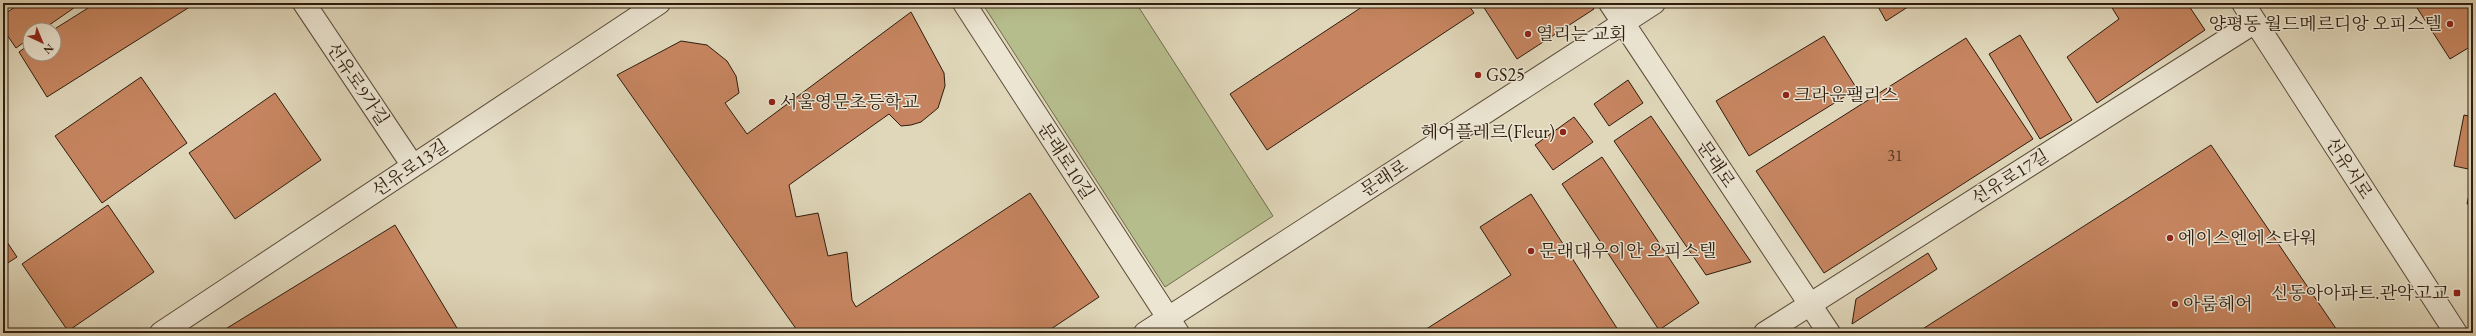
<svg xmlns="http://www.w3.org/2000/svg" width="2476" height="336" font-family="'EB Garamond','Noto Serif KR',serif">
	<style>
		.green { fill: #b6bd8d; stroke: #726c4e }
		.building { fill: #c68560; stroke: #2e1c0e }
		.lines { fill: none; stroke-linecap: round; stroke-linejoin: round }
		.minor-casing { stroke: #5a4b39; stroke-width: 24 }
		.minor { stroke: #ebe5d2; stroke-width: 22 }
		.poi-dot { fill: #8f2418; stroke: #ebe5d2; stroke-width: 1.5 }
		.labels { text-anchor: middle; stroke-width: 3; stroke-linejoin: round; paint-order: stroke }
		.number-label { font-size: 16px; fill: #543622 }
		.poi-label { font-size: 18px; fill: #2e1c0e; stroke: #ebe5d2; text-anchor: start }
		.street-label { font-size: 18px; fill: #2e1c0e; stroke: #ebe5d2 }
	</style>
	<rect width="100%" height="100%" fill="#e0d7ba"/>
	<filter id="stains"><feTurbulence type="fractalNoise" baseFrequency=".005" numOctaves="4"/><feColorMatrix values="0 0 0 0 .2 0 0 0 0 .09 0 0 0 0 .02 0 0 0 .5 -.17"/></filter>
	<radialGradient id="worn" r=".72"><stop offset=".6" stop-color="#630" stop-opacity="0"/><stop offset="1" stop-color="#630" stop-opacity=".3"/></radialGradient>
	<!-- green -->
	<path class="green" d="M 982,3 L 1136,3 L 1273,216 L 1165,287 Z"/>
	<!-- building -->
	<path class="building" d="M 21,3 L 81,3 L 42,30 L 30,30 L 30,38 L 16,48 L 3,29 L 3,15 Z
		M 96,3 L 196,3 L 47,97 L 19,52 L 30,44 L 30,54 L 54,54 L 53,30 Z
		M 1368,3 L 1467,3 L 1474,13 L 1267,150 L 1230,94 Z
		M 1481,3 L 1591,3 L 1594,9 L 1517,59 Z
		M 1876,3 L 1914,3 L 1886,21 Z
		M 2109,3 L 2187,3 L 2205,30 L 2097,103 L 2067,57 L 2119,19 Z
		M 2414,3 L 2473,3 L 2473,45 L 2450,59 Z
		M 911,12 L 944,73 L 945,86 L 938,108 L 921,122 L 911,125 L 901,126 L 889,114 L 789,185 L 796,217 L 818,213 L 828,256 L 847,252 L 852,300 L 856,307 L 1030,193 L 1099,297 L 1045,333 L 799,333 L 617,75 L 681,41 L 707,45 L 727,61 L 736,76 L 739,93 L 725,103 L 747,134 Z
		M 2020,35 L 2072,120 L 2040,139 L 1989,54 Z
		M 1824,36 L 1857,89 L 1749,156 L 1716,101 Z
		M 1966,38 L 2033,139 L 1824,273 L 1756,171 Z
		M 141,77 L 187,143 L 102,203 L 55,136 Z
		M 1628,80 L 1643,103 L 1609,126 L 1594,104 Z
		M 275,93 L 321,160 L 235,219 L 189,153 Z
		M 2464,115 L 2473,117 L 2473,170 L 2454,166 Z
		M 1651,116 L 1751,262 L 1706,275 L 1614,141 Z
		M 1574,117 L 1593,142 L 1553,170 L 1535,145 Z
		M 2211,145 L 2339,333 L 1923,333 L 1921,330 Z
		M 1602,157 L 1699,303 L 1659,330 L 1562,184 Z
		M 2473,175 L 2473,205 L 2467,204 Z
		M 1531,194 L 1620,333 L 1555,333 L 1553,329 L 1546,333 L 1420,333 L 1511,275 L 1480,227 Z
		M 108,205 L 154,272 L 68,331 L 22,264 Z
		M 395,225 L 460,333 L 219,333 Z
		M 3,236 L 17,257 L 3,266 Z
		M 1928,253 L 1937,269 L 1852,324 L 1856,299 Z"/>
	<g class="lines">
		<!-- minor casing -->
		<g class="minor-casing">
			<path id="minor" d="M 304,3 L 413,166
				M 964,3 L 1178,333
				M 1610,3 L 1829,333
				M 2243,3 L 2456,333
				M 161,333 L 659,3
				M 1145,333 L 1654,3
				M 1765,333 L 2255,22"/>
		</g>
		<!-- minor -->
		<use href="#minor" class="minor"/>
	</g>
	<!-- markers -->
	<g class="poi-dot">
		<circle cx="2450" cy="24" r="4"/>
		<circle cx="1528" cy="34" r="4"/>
		<circle cx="1478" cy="75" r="4"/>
		<circle cx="1786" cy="95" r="4"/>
		<circle cx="772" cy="102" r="4"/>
		<circle cx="1563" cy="132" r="4"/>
		<circle cx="2170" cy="238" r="4"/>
		<circle cx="1531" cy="251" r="4"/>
		<rect x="2453" y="289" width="8" height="8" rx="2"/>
		<circle cx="2175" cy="304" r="4"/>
	</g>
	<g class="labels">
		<!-- number labels -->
		<g class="number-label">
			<text x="1895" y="161">31</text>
		</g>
		<!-- poi labels -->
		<g class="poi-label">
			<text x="2442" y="30" text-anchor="end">양평동 월드메르디앙 오피스텔</text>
			<text x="1536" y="40">열리는 교회</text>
			<text x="1486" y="81">GS25</text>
			<text x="1794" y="101">크라운팰리스</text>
			<text x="780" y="108">서울영문초등학교</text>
			<text x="1555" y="138" text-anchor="end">헤어플레르(Fleur)</text>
			<text x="2178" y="244">에이스엔에스타워</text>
			<text x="1539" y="257">문래대우이안 오피스텔</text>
			<text x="2449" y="299" text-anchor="end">신동아아파트.관악고교</text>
			<text x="2183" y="310">아룸헤어</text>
		</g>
		<!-- street labels -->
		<g class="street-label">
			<text transform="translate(358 84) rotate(56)" y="6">선유로9가길</text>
			<text transform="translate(1066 161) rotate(57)" y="6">문래로10길</text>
			<text transform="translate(1716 164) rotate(56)" y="6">문래로</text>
			<text transform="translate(410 168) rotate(-34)" y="6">선유로13길</text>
			<text transform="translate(2349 168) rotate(57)" y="6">선유서로</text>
			<text transform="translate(2010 177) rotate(-32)" y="6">선유로17길</text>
			<text transform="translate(1384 178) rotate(-33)" y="6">문래로</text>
		</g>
	</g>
	<!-- margin -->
	<rect width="2476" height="336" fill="none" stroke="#e0d7ba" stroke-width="16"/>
	<rect x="4" y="4" width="2468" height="328" fill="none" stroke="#2e1c0e" stroke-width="2"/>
	<rect x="8" y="8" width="2460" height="320" fill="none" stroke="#2e1c0e"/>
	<!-- north arrow -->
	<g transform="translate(42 42) rotate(136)"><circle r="19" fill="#ebe5d2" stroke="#9f9584"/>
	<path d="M0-3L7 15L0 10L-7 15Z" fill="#8f2418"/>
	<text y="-6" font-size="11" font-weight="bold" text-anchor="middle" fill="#2e1c0e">N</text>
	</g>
	<rect width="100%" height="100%" filter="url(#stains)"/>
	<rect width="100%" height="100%" fill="url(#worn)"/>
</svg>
